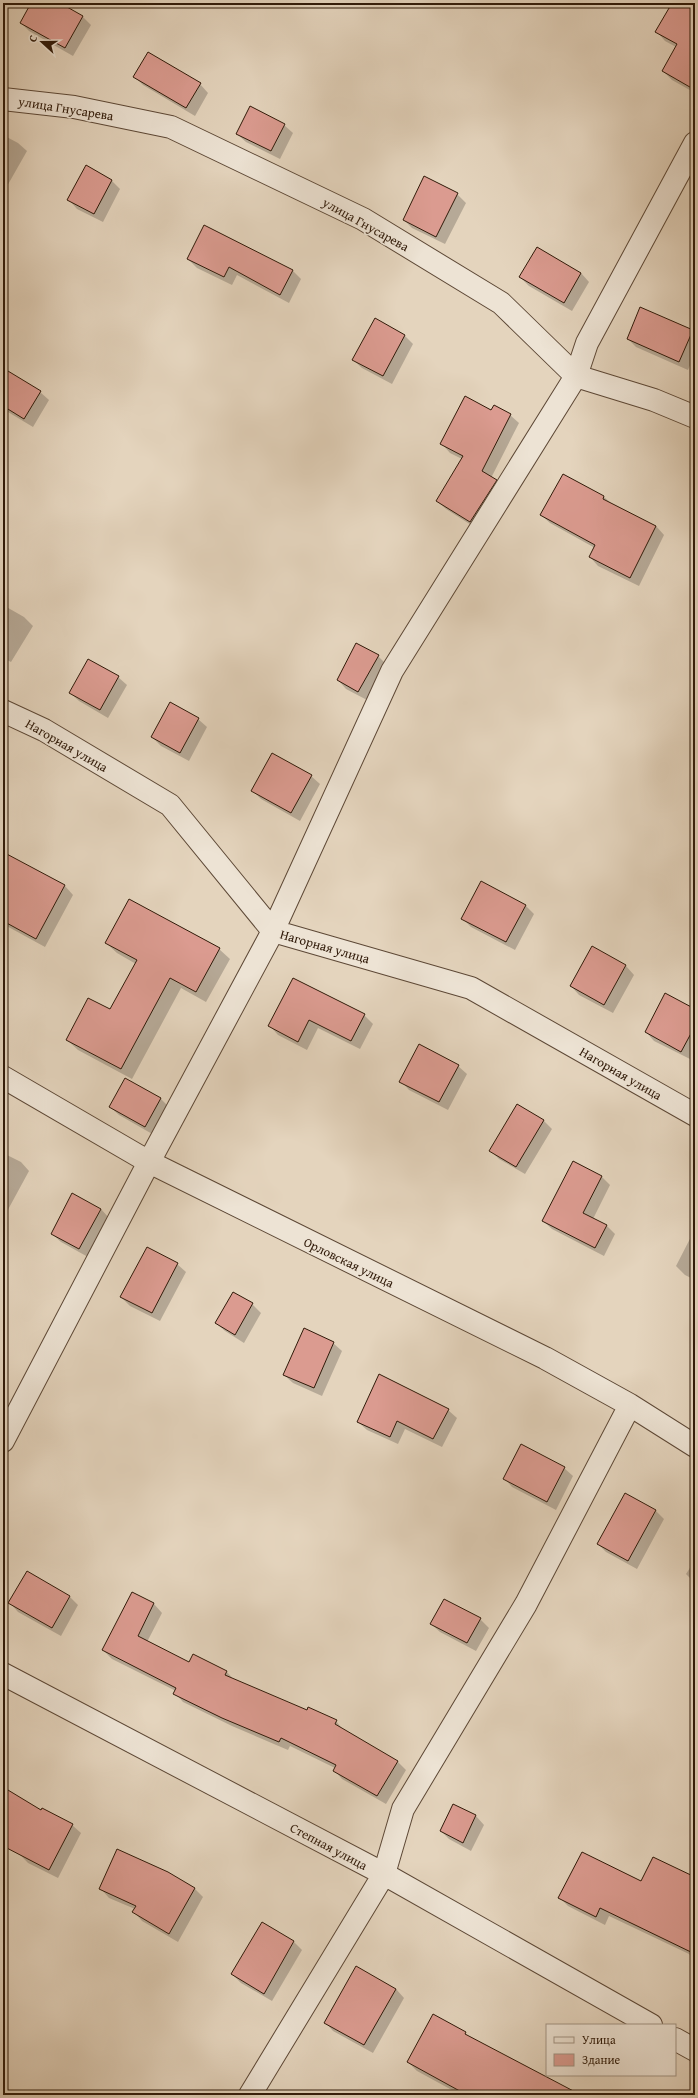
<svg xmlns="http://www.w3.org/2000/svg" width="698" height="2098" font-family="'Gentium Book Plus',serif">
	<style>
		.shadow { fill: #0003 }
		.building { fill: #db9b90; stroke: #301a09 }
		.lines { fill: none; stroke-linecap: round; stroke-linejoin: round }
		.minor-casing { stroke: #5d4836; stroke-width: 24 }
		.minor { stroke: #ede3d4; stroke-width: 22 }
		.labels { text-anchor: middle; stroke-width: 3.5; stroke-linejoin: round; paint-order: stroke }
		.street-label { font-size: 13px; fill: #301a09; stroke: #ede3d4 }
	</style>
	<rect width="100%" height="100%" fill="#e4d4bd"/>
	<filter id="stains"><feTurbulence type="fractalNoise" baseFrequency=".005" numOctaves="4"/><feColorMatrix values="0 0 0 0 .2 0 0 0 0 .09 0 0 0 0 .02 0 0 0 .5 -.17"/></filter>
	<radialGradient id="worn" r=".72"><stop offset=".6" stop-color="#630" stop-opacity="0"/><stop offset="1" stop-color="#630" stop-opacity=".3"/></radialGradient>
	<!-- shadow -->
	<path class="shadow" d="M 32,3 L 58,3 L 82,16 L 91,25 L 73,56 L 29,31 L 21,23 Z
		M 673,3 L 681,3 L 695,11 L 695,93 L 672,80 L 663,71 L 676,47 L 665,41 L 657,32 Z
		M 135,77 L 200,84 L 208,93 L 195,116 L 143,85 Z
		M 284,125 L 293,133 L 280,159 L 246,142 L 237,134 Z
		M 3,135 L 18,143 L 27,151 L 6,188 L 3,187 Z
		M 112,181 L 120,189 L 103,222 L 77,209 L 69,200 Z
		M 457,194 L 466,203 L 445,244 L 412,228 L 404,220 Z
		M 204,227 L 293,271 L 301,279 L 289,303 L 237,275 L 232,285 L 197,268 L 188,259 Z
		M 537,248 L 581,273 L 589,282 L 572,311 L 529,286 L 520,277 Z
		M 641,309 L 695,334 L 695,354 L 688,370 L 636,347 L 628,339 Z
		M 375,320 L 405,336 L 413,344 L 392,384 L 362,368 L 353,360 Z
		M 3,370 L 40,392 L 49,400 L 33,427 L 3,409 Z
		M 492,411 L 510,415 L 519,423 L 491,478 L 504,489 L 479,530 L 446,509 L 437,501 L 462,459 L 450,453 L 442,444 Z
		M 563,475 L 604,497 L 612,504 L 656,526 L 664,535 L 639,586 L 598,566 L 590,557 L 595,548 L 550,523 L 541,515 Z
		M 3,605 L 24,617 L 33,626 L 11,662 L 3,658 Z
		M 378,656 L 387,665 L 367,700 L 346,689 L 338,680 Z
		M 118,677 L 127,685 L 108,718 L 79,701 L 70,693 Z
		M 198,719 L 207,727 L 189,761 L 161,746 L 152,737 Z
		M 311,776 L 320,784 L 300,821 L 261,799 L 252,790 Z
		M 3,853 L 65,886 L 73,895 L 45,947 L 3,924 Z
		M 525,905 L 534,914 L 515,950 L 471,927 L 462,918 Z
		M 106,943 L 219,949 L 230,959 L 206,1002 L 181,988 L 132,1079 L 78,1050 L 67,1040 L 111,1011 L 136,964 L 117,953 Z
		M 592,948 L 626,966 L 634,975 L 613,1013 L 579,995 L 571,986 Z
		M 294,980 L 364,1015 L 373,1024 L 360,1049 L 318,1028 L 307,1050 L 278,1035 L 270,1026 Z
		M 695,1010 L 695,1050 L 690,1059 L 654,1041 L 646,1032 Z
		M 458,1066 L 467,1074 L 448,1110 L 409,1090 L 401,1081 Z
		M 160,1098 L 169,1107 L 154,1135 L 119,1115 L 110,1107 Z
		M 543,1120 L 552,1129 L 525,1174 L 499,1159 L 490,1150 Z
		M 3,1153 L 21,1162 L 29,1171 L 4,1217 Z
		M 602,1177 L 610,1185 L 593,1219 L 607,1226 L 615,1234 L 604,1256 L 552,1229 L 543,1221 Z
		M 101,1209 L 109,1218 L 88,1257 L 61,1242 L 52,1234 Z
		M 695,1229 L 695,1280 L 685,1275 L 676,1266 Z
		M 177,1264 L 186,1272 L 160,1321 L 130,1306 L 121,1297 Z
		M 234,1293 L 252,1304 L 261,1313 L 244,1343 L 225,1331 L 216,1323 Z
		M 333,1343 L 342,1351 L 322,1396 L 293,1383 L 284,1375 Z
		M 448,1410 L 457,1418 L 442,1447 L 405,1429 L 398,1444 L 367,1430 L 358,1422 Z
		M 564,1468 L 573,1476 L 556,1510 L 512,1487 L 504,1478 Z
		M 655,1510 L 664,1519 L 637,1569 L 606,1552 L 598,1544 Z
		M 695,1560 L 695,1583 L 686,1574 Z
		M 132,1593 L 154,1604 L 162,1613 L 147,1642 L 190,1663 L 193,1656 L 227,1672 L 234,1680 L 308,1711 L 336,1721 L 344,1731 L 397,1761 L 406,1770 L 386,1804 L 342,1779 L 334,1770 L 335,1768 L 290,1746 L 288,1750 L 232,1726 L 183,1702 L 175,1693 L 176,1691 L 112,1659 L 103,1650 Z
		M 69,1596 L 78,1605 L 61,1636 L 18,1612 L 10,1603 Z
		M 480,1619 L 489,1628 L 476,1651 L 440,1632 L 431,1624 Z
		M 3,1788 L 42,1811 L 72,1825 L 81,1833 L 58,1878 L 28,1863 L 3,1837 Z
		M 454,1805 L 476,1816 L 484,1825 L 471,1851 L 449,1839 L 441,1831 Z
		M 167,1873 L 195,1889 L 203,1897 L 178,1942 L 142,1921 L 134,1912 L 135,1909 L 109,1898 L 101,1889 Z
		M 642,1882 L 695,1889 L 695,1961 L 689,1954 L 609,1916 L 605,1925 L 568,1906 L 560,1898 Z
		M 294,1942 L 302,1950 L 272,2001 L 241,1983 L 232,1974 Z
		M 396,1989 L 404,1998 L 373,2053 L 333,2031 L 325,2022 Z
		M 465,2033 L 470,2038 L 579,2095 L 461,2095 L 417,2071 L 408,2062 Z"/>
	<!-- building -->
	<path class="building" d="M 31,3 L 60,3 L 83,16 L 65,48 L 20,23 Z
		M 672,3 L 683,3 L 695,10 L 695,90 L 662,71 L 677,44 L 655,32 Z
		M 148,52 L 201,83 L 186,108 L 133,77 Z
		M 250,106 L 285,124 L 271,151 L 236,134 Z
		M 86,165 L 112,180 L 94,214 L 67,200 Z
		M 424,176 L 458,193 L 436,237 L 403,220 Z
		M 204,225 L 293,270 L 280,295 L 229,267 L 224,277 L 187,259 Z
		M 537,247 L 581,273 L 564,303 L 519,277 Z
		M 640,307 L 693,330 L 679,362 L 627,339 Z
		M 375,318 L 405,335 L 383,376 L 352,360 Z
		M 3,368 L 41,391 L 24,419 L 3,406 Z
		M 465,396 L 491,410 L 494,405 L 511,414 L 482,471 L 497,480 L 470,522 L 436,501 L 463,456 L 440,444 Z
		M 563,474 L 604,496 L 603,499 L 656,526 L 630,578 L 589,557 L 595,545 L 540,515 Z
		M 356,643 L 379,655 L 358,692 L 337,680 Z
		M 88,659 L 119,676 L 100,710 L 69,693 Z
		M 170,702 L 199,718 L 180,753 L 151,737 Z
		M 272,753 L 312,775 L 291,813 L 251,791 Z
		M 3,852 L 65,885 L 36,939 L 3,921 Z
		M 481,881 L 526,905 L 506,942 L 461,919 Z
		M 129,899 L 220,948 L 196,992 L 170,978 L 121,1069 L 66,1040 L 88,998 L 110,1009 L 137,960 L 105,943 Z
		M 592,946 L 626,965 L 604,1005 L 570,986 Z
		M 293,978 L 365,1014 L 351,1041 L 309,1020 L 298,1042 L 268,1026 Z
		M 665,993 L 695,1009 L 695,1026 L 681,1052 L 645,1032 Z
		M 419,1044 L 459,1065 L 439,1102 L 399,1082 Z
		M 125,1078 L 161,1098 L 145,1127 L 109,1107 Z
		M 517,1104 L 544,1120 L 516,1167 L 489,1151 Z
		M 573,1161 L 602,1176 L 583,1213 L 607,1225 L 595,1248 L 542,1221 Z
		M 72,1193 L 101,1209 L 79,1249 L 51,1234 Z
		M 147,1247 L 178,1263 L 152,1313 L 120,1297 Z
		M 233,1292 L 253,1303 L 235,1335 L 215,1323 Z
		M 304,1328 L 334,1342 L 314,1388 L 283,1375 Z
		M 379,1374 L 449,1409 L 433,1439 L 397,1421 L 390,1437 L 357,1422 Z
		M 521,1444 L 565,1467 L 547,1502 L 503,1479 Z
		M 625,1493 L 656,1510 L 628,1561 L 597,1544 Z
		M 27,1571 L 70,1596 L 52,1628 L 8,1603 Z
		M 132,1592 L 154,1603 L 138,1636 L 189,1662 L 193,1654 L 227,1671 L 225,1675 L 307,1710 L 308,1707 L 337,1720 L 335,1724 L 398,1761 L 377,1796 L 333,1771 L 336,1765 L 281,1738 L 279,1742 L 222,1718 L 173,1694 L 176,1688 L 102,1650 Z
		M 444,1599 L 481,1618 L 467,1643 L 430,1624 Z
		M 3,1787 L 41,1810 L 42,1808 L 73,1824 L 49,1870 L 3,1846 Z
		M 453,1804 L 476,1815 L 463,1843 L 440,1831 Z
		M 117,1849 L 168,1872 L 195,1888 L 169,1934 L 132,1912 L 136,1906 L 99,1889 Z
		M 582,1852 L 641,1881 L 653,1857 L 695,1877 L 695,1954 L 600,1908 L 596,1917 L 558,1898 Z
		M 262,1922 L 294,1941 L 264,1994 L 231,1974 Z
		M 356,1966 L 396,1989 L 364,2045 L 324,2023 Z
		M 433,2014 L 466,2032 L 465,2034 L 581,2095 L 467,2095 L 407,2062 Z"/>
	<g class="lines">
		<!-- minor casing -->
		<g class="minor-casing">
			<path id="minor" d="M 3,99 L 74,107 L 171,127 L 363,219 L 501,303 L 576,376 L 654,400 L 695,417
				M 3,711 L 44,730 L 170,805 L 273,931 L 471,988 L 695,1115
				M 3,1077 L 149,1162 L 545,1358 L 630,1405 L 695,1446
				M 3,1441 L 149,1162 L 273,931 L 392,671 L 576,376 L 587,343 L 695,143
				M 3,1674 L 384,1874 L 651,2025
				M 675,2039 L 695,2050
				M 250,2095 L 384,1874 L 403,1809 L 526,1604 L 630,1405"/>
		</g>
		<!-- minor -->
		<use href="#minor" class="minor"/>
	</g>
	<g class="labels">
		<!-- street labels -->
		<g class="street-label">
			<text transform="translate(66 108) rotate(9)" y="5">улица Гнусарева</text>
			<text transform="translate(366 224) rotate(29)" y="5">улица Гнусарева</text>
			<text transform="translate(67 745) rotate(30)" y="5">Нагорная улица</text>
			<text transform="translate(325 946) rotate(16)" y="5">Нагорная улица</text>
			<text transform="translate(621 1073) rotate(30)" y="5">Нагорная улица</text>
			<text transform="translate(349 1262) rotate(26)" y="5">Орловская улица</text>
			<text transform="translate(329 1846) rotate(28)" y="5">Степная улица</text>
		</g>
	</g>
	<!-- margin -->
	<rect width="698" height="2098" fill="none" stroke="#e4d4bd" stroke-width="16"/>
	<rect x="4" y="4" width="690" height="2090" fill="none" stroke="#301a09" stroke-width="2"/>
	<rect x="8" y="8" width="682" height="2082" fill="none" stroke="#301a09"/>
	<!-- legend -->
	<rect x="546" y="2024" width="130" height="52" fill="#ede3d4" stroke="#a19383"/>
	<rect x="554" y="2037" width="20" height="6" fill="#ede3d4" stroke="#a19383"/>
	<text x="582" y="2044" font-size="12" fill="#301a09">Улица</text>
	<rect x="554" y="2054" width="20" height="12" fill="#db9b90" stroke="#a19383"/>
	<text x="582" y="2064" font-size="12" fill="#301a09">Здание</text>
	<!-- north arrow -->
	<g transform="translate(42 42) rotate(291)" stroke="#ede3d4" stroke-width="3" paint-order="stroke">
	<path d="M0-3L7 15L0 10L-7 15Z" fill="#301a09"/>
	<text y="-6" font-size="11" font-weight="bold" text-anchor="middle" fill="#301a09">С</text>
	</g>
	<rect width="100%" height="100%" filter="url(#stains)"/>
	<rect width="100%" height="100%" fill="url(#worn)"/>
</svg>
